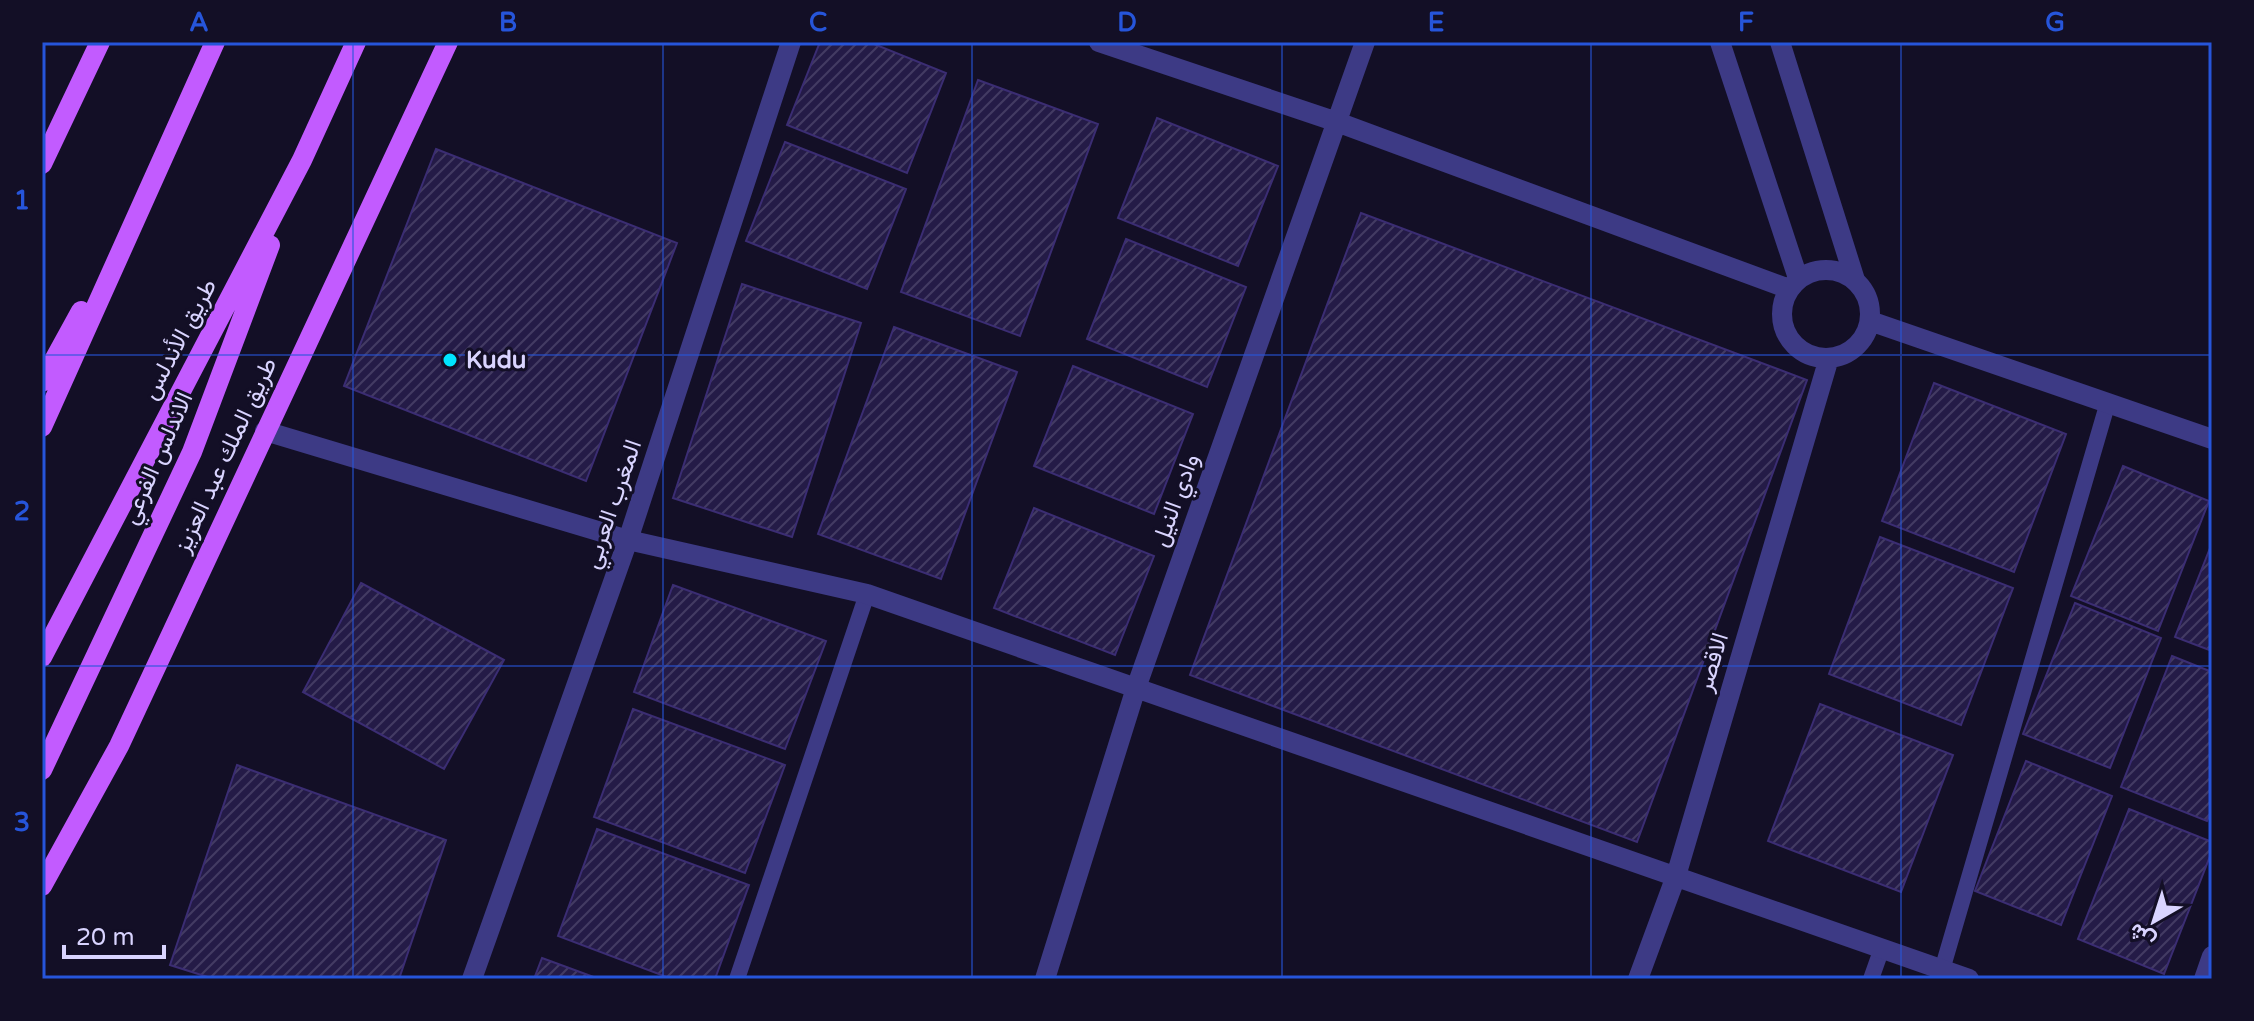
<svg xmlns="http://www.w3.org/2000/svg" width="2254" height="1021" font-family="'Varela Round',Vazirmatn,sans-serif">
	<style>
		.building { fill: url(#building-hatch); stroke: #3b2d73; stroke-width: 2 }
		.lines { fill: none; stroke-linecap: round; stroke-linejoin: round }
		.service { stroke: #3d3a85; stroke-width: 16 }
		.minor { stroke: #3d3a85; stroke-width: 20 }
		.primary { stroke: #c25bff; stroke-width: 20 }
		.grid { fill: none; stroke: #2655da; stroke-width: 2; stroke-opacity: 0.55 }
		.poi-dot { fill: #00e5ff; stroke: #130f26; stroke-width: 3 }
		.labels { text-anchor: middle; stroke-width: 6; stroke-linejoin: round; paint-order: stroke }
		.street-label { font-size: 24px; fill: #d9d4ff; stroke: #130f26 }
		.poi-label { font-size: 24px; font-weight: bold; fill: #d9d4ff; stroke: #130f26; text-anchor: start }
		.neatline { fill: none; stroke: #2655da; stroke-width: 3 }
		.grid-label { font-size: 26px; text-anchor: middle; font-weight: bold; fill: #2655da }
	</style>
	<defs>
		<pattern id="building-hatch" width="6" height="6" patternUnits="userSpaceOnUse" patternTransform="scale(2)"><rect width="6" height="6" fill="#241b47"/><path d="M-1 1l2-2M0 6l6-6M5 7l2-2" fill="none" stroke="#433b63"/></pattern>
	</defs>
	<rect width="100%" height="100%" fill="#130f26"/>
	<!-- building -->
	<path class="building" d="M 820,42 L 869,42 L 946,73 L 907,173 L 787,125 Z
		M 978,80 L 1098,124 L 1020,336 L 901,292 Z
		M 1157,118 L 1278,166 L 1238,266 L 1118,218 Z
		M 785,142 L 906,189 L 867,289 L 746,241 Z
		M 436,149 L 677,243 L 586,481 L 344,386 Z
		M 1361,213 L 1807,380 L 1637,842 L 1190,675 Z
		M 1126,239 L 1246,287 L 1207,387 L 1087,339 Z
		M 742,284 L 861,323 L 792,537 L 673,498 Z
		M 894,327 L 1017,372 L 941,579 L 818,534 Z
		M 1073,366 L 1193,414 L 1154,514 L 1034,466 Z
		M 1934,383 L 2066,434 L 2014,572 L 1882,521 Z
		M 2123,466 L 2209,501 L 2158,631 L 2071,596 Z
		M 1034,508 L 1154,556 L 1115,655 L 994,608 Z
		M 1880,537 L 2013,588 L 1961,725 L 1829,674 Z
		M 2212,543 L 2212,651 L 2175,637 Z
		M 361,583 L 504,660 L 444,769 L 303,692 Z
		M 673,585 L 826,641 L 785,749 L 634,692 Z
		M 2075,603 L 2161,638 L 2110,768 L 2023,734 Z
		M 2172,656 L 2212,672 L 2212,809 L 2207,821 L 2121,787 Z
		M 1820,704 L 1953,755 L 1901,892 L 1768,841 Z
		M 633,709 L 785,765 L 745,873 L 594,817 Z
		M 2026,761 L 2112,796 L 2061,925 L 1975,891 Z
		M 237,765 L 446,840 L 399,979 L 214,979 L 170,965 Z
		M 2129,809 L 2212,842 L 2212,851 L 2164,974 L 2078,939 Z
		M 597,829 L 749,885 L 715,979 L 672,979 L 558,936 Z
		M 542,958 L 599,979 L 534,979 Z"/>
	<g class="lines">
		<!-- service -->
		<path class="service" d="M 1942,970 L 2108,402
			M 737,979 L 867,594
			M 1871,979 L 1882,948"/>
		<!-- minor -->
		<path class="minor" d="M 1099,42 L 1337,122 L 1789,289
			M 1720,42 L 1798,278
			M 1780,42 L 1855,280
			M1782 314a44 44 0 1 1 88 0a44 44 0 1 1-88 0Z
			M 1870,321 L 2212,439
			M 265,431 L 628,540 L 867,594 L 1969,979
			M 472,979 L 628,540 L 791,42
			M 1045,979 L 1136,688 L 1365,42
			M 1638,979 L 1676,876 L 1829,358
			M 2204,979 L 2212,956"/>
		<!-- primary -->
		<path class="primary" d="M 42,164 L 100,42
			M 42,382 L 81,311
			M 42,427 L 215,42
			M 42,657 L 302,160 L 356,42
			M 42,770 L 192,452 L 270,245
			M 42,886 L 119,746 L 448,42"/>
	</g>
	<!-- grid -->
	<path class="grid" d="M 353,42 L 353,979M 663,42 L 663,979M 972,42 L 972,979M 1282,42 L 1282,979M 1591,42 L 1591,979M 1901,42 L 1901,979M 42,355 L 2212,355M 42,666 L 2212,666"/>
	<!-- markers -->
	<circle class="poi-dot" cx="450" cy="360" r="8"/>
	<g class="labels">
		<!-- street labels -->
		<g class="street-label">
			<text transform="translate(179 339) rotate(-62)" y="8">طريق الأندلس</text>
			<text transform="translate(225 455) rotate(-65)" y="8">طريق الملك عبد العزيز</text>
			<text transform="translate(157 458) rotate(-66)" y="8">الاندلس الفرعي</text>
			<text transform="translate(1175 500) rotate(-70)" y="8">وادي النيل</text>
			<text transform="translate(612 504) rotate(-71)" y="8">المغرب العربي</text>
			<text transform="translate(1712 662) rotate(-73)" y="8">الاقصر</text>
		</g>
		<!-- poi labels -->
		<g class="poi-label">
			<text x="466" y="368">Kudu</text>
		</g>
	</g>
	<!-- border -->
	<rect width="2254" height="1021" fill="none" stroke="#130f26" stroke-width="88"/>
	<!-- north arrow -->
	<g transform="translate(2154 921) rotate(219)" stroke="#130f26" stroke-width="6" paint-order="stroke">
	<path d="M0-6L14 30L0 20L-14 30Z" fill="#d9d4ff"/>
	<text y="-12" font-size="22" font-weight="bold" text-anchor="middle" fill="#d9d4ff">ش</text>
	</g>
	<!-- scale -->
	<path d="M64 945v12h100v-12" fill="none" stroke="#d9d4ff" stroke-width="4"/>
	<text x="76" y="945" font-size="24" fill="#d9d4ff" stroke="#130f26" stroke-width="6" paint-order="stroke">20 m</text>
	<rect x="44" y="44" width="2166" height="933" class="neatline"/>
	<g class="grid-label">
		<text x="199" y="31">A</text>
		<text x="508" y="31">B</text>
		<text x="818" y="31">C</text>
		<text x="1127" y="31">D</text>
		<text x="1436" y="31">E</text>
		<text x="1746" y="31">F</text>
		<text x="2055" y="31">G</text>
		<text x="22" y="209">1</text>
		<text x="22" y="520">2</text>
		<text x="22" y="831">3</text>
	</g>
</svg>
